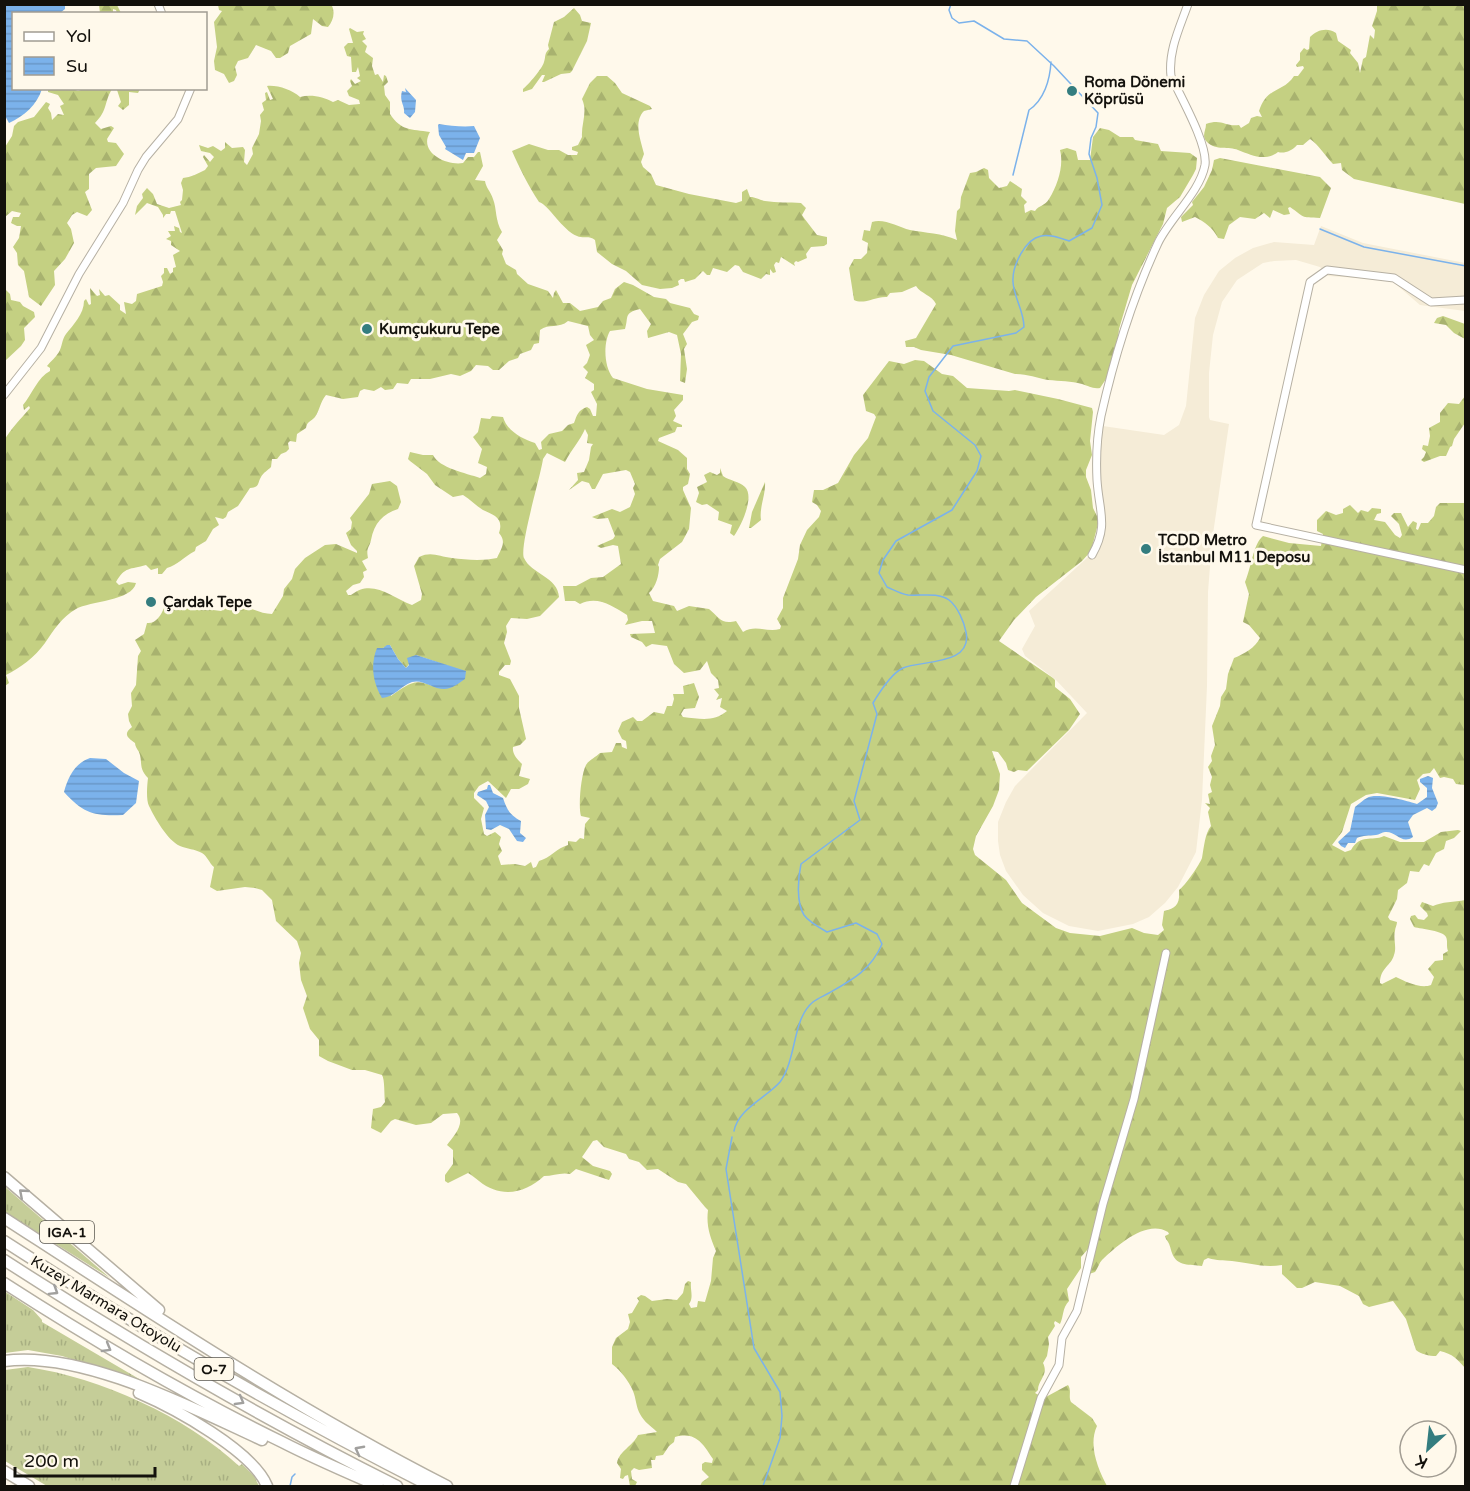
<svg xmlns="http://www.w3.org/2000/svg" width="1470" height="1491" font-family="'Varela Round',sans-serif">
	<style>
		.built { fill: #f5ecd7 }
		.grass { fill: url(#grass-tufts) }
		.forest { fill: url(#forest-firs); fill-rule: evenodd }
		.water { fill: url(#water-rules) }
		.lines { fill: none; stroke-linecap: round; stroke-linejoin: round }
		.stream { stroke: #7bb2eb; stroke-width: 1.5 }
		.minor-casing { stroke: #b6b0a3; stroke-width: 9 }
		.highway-casing { stroke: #b6b0a3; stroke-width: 13 }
		.minor { stroke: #fff; stroke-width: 7 }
		.highway { stroke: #fff; stroke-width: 10 }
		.oneway { stroke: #a1a09e }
		.poi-dot { fill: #347d7f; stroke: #fff9eb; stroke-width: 2 }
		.labels { text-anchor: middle; stroke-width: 6; stroke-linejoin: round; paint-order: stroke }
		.shield { fill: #fff9eb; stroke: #5a574f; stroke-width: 1.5 }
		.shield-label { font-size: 14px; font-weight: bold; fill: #13110c }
		.poi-label { font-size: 15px; font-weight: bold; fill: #13110c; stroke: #fff9eb; text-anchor: start }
		.street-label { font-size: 15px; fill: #13110c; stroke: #fff9eb }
	</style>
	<defs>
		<pattern id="grass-tufts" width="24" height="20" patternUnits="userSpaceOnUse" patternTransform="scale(1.5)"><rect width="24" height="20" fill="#c5cd98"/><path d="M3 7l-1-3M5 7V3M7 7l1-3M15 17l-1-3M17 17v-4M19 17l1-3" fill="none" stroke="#a8af82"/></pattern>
		<pattern id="forest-firs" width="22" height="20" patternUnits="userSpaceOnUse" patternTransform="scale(1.5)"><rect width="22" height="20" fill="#c4d082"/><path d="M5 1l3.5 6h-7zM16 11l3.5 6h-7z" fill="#a8b26f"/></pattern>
		<pattern id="water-rules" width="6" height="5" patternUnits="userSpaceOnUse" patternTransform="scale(1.5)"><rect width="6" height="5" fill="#7bb2eb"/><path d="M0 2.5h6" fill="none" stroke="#6998c8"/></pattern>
	</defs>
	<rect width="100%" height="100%" fill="#fff9eb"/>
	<!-- built -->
	<path class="built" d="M 1321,226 L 1363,243 L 1465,263 L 1465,311 L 1420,305 L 1391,280 L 1328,276 L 1320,267 L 1296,260 L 1274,261 L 1263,263 L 1237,280 L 1222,302 L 1213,335 L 1209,373 L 1209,417 L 1210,420 L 1229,424 L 1212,541 L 1208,592 L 1207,686 L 1202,800 L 1196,852 L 1178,887 L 1165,903 L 1149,917 L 1133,924 L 1098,931 L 1069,926 L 1043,913 L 1023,895 L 1006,871 L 1000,855 L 998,841 L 998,822 L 1006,802 L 1015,786 L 1087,713 L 1056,680 L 1025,656 L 1022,649 L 1035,626 L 1029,611 L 1088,557 L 1095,546 L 1100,519 L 1094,485 L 1096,425 L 1164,435 L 1179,425 L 1186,406 L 1195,318 L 1204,295 L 1219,271 L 1235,258 L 1253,248 L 1274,242 L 1314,245 Z"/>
	<!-- grass -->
	<path class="grass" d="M 4,1186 L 110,1278 L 5,1212 Z
		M 4,1291 L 33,1310 L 42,1320 L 42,1322 L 146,1383 L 62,1356 L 28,1350 L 5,1353 Z
		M 28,1367 C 101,1378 185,1416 239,1466 L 242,1464 L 254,1476 L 259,1486 L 47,1486 L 5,1461 L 5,1370 Z"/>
	<!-- forest -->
	<path class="forest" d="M 331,4 C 336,12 333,21 328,27 L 322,26 L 313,19 L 311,34 L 290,46 L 288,53 L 280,58 L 276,58 L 271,51 L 256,45 L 248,58 L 238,61 L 235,67 L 237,75 L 234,81 L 229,83 L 224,74 L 215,70 L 214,61 L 217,47 L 214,22 L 222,11 L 219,10 L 218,5 Z
		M 99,5 L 117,5 L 121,13 L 117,13 L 116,10 L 113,9 L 113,13 L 100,13 Z
		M 1377,5 L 1465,5 L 1465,204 L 1354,179 L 1342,170 L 1341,163 L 1333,164 C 1326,157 1318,144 1310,139 L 1303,145 L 1297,145 C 1292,151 1284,154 1278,152 C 1265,162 1251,155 1238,150 C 1229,146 1216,151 1207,142 C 1201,136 1206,131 1206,124 C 1222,118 1225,127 1239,125 L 1241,128 L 1249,123 L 1251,118 L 1257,116 L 1262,117 L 1259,111 C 1267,86 1283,93 1294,76 L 1298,76 L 1304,68 L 1303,66 L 1297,67 L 1296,65 L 1300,60 L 1300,53 L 1304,48 L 1307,50 L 1309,49 L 1310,37 C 1317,30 1327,27 1336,33 L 1338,41 L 1351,50 L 1350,53 L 1358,63 L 1360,73 L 1363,59 L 1366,57 L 1370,35 L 1374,39 L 1375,30 L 1372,26 L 1377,11 Z
		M 574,8 L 580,15 L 582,21 L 591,23 L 587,41 L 572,71 L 570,73 L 561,74 L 544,82 L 542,82 L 545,75 L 542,75 L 532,89 L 523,92 L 523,89 C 529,84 542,69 544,62 C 546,56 544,54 549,49 L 548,45 L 554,22 L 564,17 Z
		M 350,28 L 357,32 L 364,31 L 363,34 L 366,39 L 362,41 L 367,46 L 365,52 L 373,58 L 372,66 L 375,75 L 378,74 L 383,82 L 384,75 L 386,76 L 388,82 L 384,86 L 385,95 L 390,102 L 390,114 C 401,131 411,129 430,132 C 418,152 446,166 463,163 L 468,157 L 474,157 L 478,152 L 480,152 L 483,166 L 475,180 L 485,181 C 486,188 491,192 493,199 C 497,209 495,221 502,232 L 497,240 L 503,250 L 502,254 L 506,264 L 516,270 L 517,274 L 528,284 L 548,291 L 553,298 L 554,293 L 556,290 L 563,303 L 570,303 L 580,311 L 598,307 L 603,301 L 611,298 L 615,289 L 624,282 L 633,285 L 654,297 L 666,299 L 670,303 L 690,308 L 694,314 L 699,316 L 698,320 L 692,322 L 683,334 L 687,344 L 684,349 L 687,369 L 685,383 L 680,381 L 681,354 L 677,335 L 669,332 L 648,338 L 647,331 L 651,324 L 640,309 C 623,313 629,317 625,329 L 610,331 C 603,343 604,367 613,378 L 647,389 L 683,395 L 683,400 L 674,410 L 676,416 L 673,421 L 682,425 L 682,427 L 677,427 L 675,432 L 659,438 L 658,441 L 678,450 L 687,458 L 687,469 L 690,474 L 688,484 L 683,487 L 683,490 L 691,508 L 689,529 L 682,542 L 660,559 L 658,565 L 659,567 C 659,575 656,587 649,593 L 653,601 L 674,606 L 677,611 L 689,606 L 709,609 C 719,617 721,625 736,621 L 743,632 C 756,624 767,633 780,629 L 781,626 L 777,619 L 783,608 L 783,598 L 798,559 L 800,545 L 807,530 L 819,517 L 821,511 L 817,505 L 812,502 L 814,490 L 823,490 L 838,483 L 854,455 L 868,438 L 876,417 L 874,414 L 866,411 L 863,395 L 889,361 L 904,364 L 915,360 L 924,361 L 942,374 L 953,376 L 967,388 L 1009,391 L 1015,390 L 1058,399 L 1092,408 L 1093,412 L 1090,441 L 1092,455 L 1086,470 L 1086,477 L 1091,490 L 1093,508 L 1099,520 L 1091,551 L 1082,561 L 1036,597 L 1014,620 L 999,641 L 1053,678 L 1055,680 L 1055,687 L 1070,699 L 1080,714 L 1069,730 L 1027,771 L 1018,770 L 1014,772 L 1008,770 L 1006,763 L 998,752 L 992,751 L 1000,774 L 999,790 L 993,806 L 976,836 L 973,849 L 975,855 L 1006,880 L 1022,903 L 1056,928 L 1070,933 L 1100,936 L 1132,928 L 1144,933 L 1158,935 L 1164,930 L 1162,925 L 1164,911 C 1177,908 1180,903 1179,890 C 1185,886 1200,864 1202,858 C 1204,847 1205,833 1211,826 L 1208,812 L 1210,808 L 1205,803 L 1210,804 L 1208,794 L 1212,792 L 1210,785 L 1212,777 L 1208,767 L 1212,761 L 1211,756 L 1215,745 L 1212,726 L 1220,706 L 1221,697 L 1226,689 L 1228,674 L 1234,658 C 1244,654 1255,648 1260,638 L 1249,625 L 1243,622 L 1249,594 L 1245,582 C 1251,569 1253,544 1263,536 L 1289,543 L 1321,546 L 1323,534 L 1317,531 L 1317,520 L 1326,511 L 1336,515 L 1343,513 L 1343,509 L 1350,505 L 1358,513 L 1361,510 L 1368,512 L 1372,508 L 1381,509 L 1381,513 L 1377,514 L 1374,520 L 1385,522 L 1395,535 L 1400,538 L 1402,535 L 1399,524 L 1391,516 L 1394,513 L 1401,513 L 1408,527 L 1413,521 L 1417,523 L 1416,529 L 1418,530 L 1421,523 L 1428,523 L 1434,516 L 1436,507 L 1440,503 L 1465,503 L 1465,785 L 1456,784 L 1453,779 L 1444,777 L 1440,778 L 1434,768 L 1430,773 L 1423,774 L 1417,780 L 1420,789 L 1415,800 L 1377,793 L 1366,795 L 1351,804 L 1342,832 L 1332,845 L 1345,852 L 1351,850 C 1361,833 1371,842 1384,836 L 1400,842 L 1424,842 L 1441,832 L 1458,830 L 1461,831 L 1454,838 L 1446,841 L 1444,849 L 1436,853 L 1429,866 L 1424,864 L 1419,872 L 1410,871 L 1407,883 L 1398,890 L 1397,899 L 1388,917 L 1390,920 L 1397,922 C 1397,925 1395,928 1395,931 C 1393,939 1397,947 1394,955 C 1391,966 1380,968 1380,983 L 1382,984 L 1396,977 C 1406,982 1421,989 1431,985 L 1434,977 L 1428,969 L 1435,961 L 1443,960 L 1443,954 L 1448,951 C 1446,946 1448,941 1446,937 C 1444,931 1422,929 1414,927 L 1410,919 L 1411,916 L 1415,915 L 1418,919 L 1424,920 L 1428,916 L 1427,913 L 1420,906 L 1422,902 L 1433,906 C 1441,902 1455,902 1465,900 L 1465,1368 C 1457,1359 1453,1354 1440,1351 L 1436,1356 C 1429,1356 1421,1354 1416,1350 L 1406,1319 L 1393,1301 L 1369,1307 L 1363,1304 L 1359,1296 L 1340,1286 L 1315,1282 L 1302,1288 L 1297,1288 L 1282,1274 L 1282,1265 C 1263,1268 1251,1263 1232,1261 C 1222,1260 1218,1261 1208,1258 L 1204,1260 L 1202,1266 C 1190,1264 1177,1267 1172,1253 C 1170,1247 1170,1244 1166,1239 L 1165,1236 L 1169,1234 L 1168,1232 C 1146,1219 1117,1246 1102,1260 C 1099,1263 1098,1268 1095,1272 L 1089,1274 L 1091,1249 L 1088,1249 L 1081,1257 L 1081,1268 L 1067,1289 L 1069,1301 C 1062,1308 1064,1316 1060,1324 L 1055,1321 L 1054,1323 L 1055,1326 L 1048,1337 L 1049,1344 L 1047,1356 L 1043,1363 C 1049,1375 1038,1380 1038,1390 L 1035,1393 L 1044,1398 L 1068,1385 C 1072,1391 1068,1396 1071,1402 L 1092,1418 L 1097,1426 C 1088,1445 1098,1469 1107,1486 L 700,1486 L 702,1482 L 709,1477 L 702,1470 L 702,1464 L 705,1462 L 712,1463 L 713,1459 C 703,1444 696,1431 675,1437 L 674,1442 L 669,1446 L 663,1455 L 656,1456 L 655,1460 L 651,1460 L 652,1468 L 639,1470 L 634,1468 L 631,1471 L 632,1479 L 637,1482 L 635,1486 L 630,1486 L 628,1475 L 625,1476 L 623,1479 L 620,1478 L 621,1469 L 617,1463 C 619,1451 633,1446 638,1435 L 657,1432 C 651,1426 644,1422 640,1414 C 636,1407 636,1398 633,1391 C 629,1381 620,1370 612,1364 L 612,1347 L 616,1338 L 628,1329 L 630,1322 L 628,1314 L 632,1313 L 639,1301 L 637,1298 L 641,1295 L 645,1296 L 652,1301 L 667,1299 L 677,1300 L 683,1293 L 685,1284 L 688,1281 L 691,1282 C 690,1291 694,1297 689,1304 L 691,1308 L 697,1307 L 698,1301 L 705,1302 L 711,1281 L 713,1258 L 716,1251 C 710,1237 706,1226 708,1210 L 705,1207 L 686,1184 L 678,1182 L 658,1169 L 647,1170 L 639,1162 L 629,1159 L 626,1154 L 604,1147 L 597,1140 L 593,1141 L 582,1157 L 593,1166 L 610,1171 L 612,1174 L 609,1180 L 576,1169 L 570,1174 C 561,1172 553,1176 544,1176 C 526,1193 501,1199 479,1181 C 475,1178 472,1175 468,1173 L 448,1183 L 445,1181 L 445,1175 L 453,1164 L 453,1150 L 447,1145 C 454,1136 466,1123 457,1113 L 443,1114 L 431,1123 L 416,1125 L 395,1119 L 391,1121 L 381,1133 L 371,1128 L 373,1109 L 381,1107 L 385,1102 C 384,1095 385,1080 382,1075 L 365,1070 L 352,1070 L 328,1061 L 319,1056 L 319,1040 L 310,1029 L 303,1008 L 307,996 L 301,980 L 299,963 L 301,953 L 297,941 L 276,921 L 272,900 L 262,890 L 255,888 L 245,887 L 217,891 L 210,887 L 214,867 C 209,863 208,857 202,853 C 195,849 187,849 180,846 C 167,840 155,818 149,806 C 146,800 147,786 148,778 C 138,768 143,762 139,752 C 137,749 135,746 135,743 C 127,737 123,734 132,727 L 129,721 L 128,714 L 132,706 L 131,693 L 136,685 L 138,656 L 141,651 L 135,640 L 144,634 L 147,623 C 156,624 161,615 164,608 L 163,605 L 171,606 L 171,600 L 173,599 L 181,603 L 198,608 L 221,611 L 226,607 L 235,609 L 239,605 C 250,607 260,614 272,614 L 283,596 L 284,589 L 292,579 L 295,569 L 305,558 L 325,545 L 336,544 L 357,553 L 357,551 L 351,545 L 346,533 L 351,529 L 352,522 L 350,518 L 369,494 L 372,484 L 390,481 L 397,486 L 401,502 L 398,509 C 383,514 374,523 371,540 C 369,549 366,547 368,558 L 362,561 L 367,570 L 363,572 L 364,577 L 360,583 L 353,585 L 346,591 L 348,595 L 351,595 C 372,578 391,597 412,605 L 421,600 L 422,594 L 414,566 L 419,557 C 432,551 439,557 452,558 C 466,560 484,561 497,558 C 501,549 507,542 499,533 C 504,518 494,515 483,510 C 476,506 470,499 463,495 L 453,497 L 435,485 L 427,474 L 410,461 L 408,459 L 410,452 L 423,455 L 433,455 C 439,468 466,473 480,478 L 486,474 L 487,467 L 478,463 L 482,449 L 473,437 L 478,432 L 481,418 L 490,419 L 492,416 L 503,417 C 507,431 522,439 535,443 L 539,450 L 542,449 L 541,442 L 549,434 L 562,431 L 568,425 L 574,423 C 577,415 578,410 587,407 L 590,409 L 593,416 L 596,416 L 597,404 L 591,392 L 594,390 L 594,384 L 585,378 L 588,372 L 583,367 L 587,363 L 590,355 L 586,345 L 594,340 L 590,335 L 588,326 L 568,321 C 559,329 549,323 540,330 L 539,343 L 534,344 L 531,350 L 520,354 L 518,358 L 509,361 L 499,370 L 493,370 L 488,366 L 476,365 L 471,371 L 460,376 L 451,374 L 430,379 L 411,379 L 408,384 L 397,383 L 393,389 L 385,390 L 381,387 L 374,391 L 364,389 L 360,391 L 358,397 L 343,399 L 326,395 C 320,402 320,410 315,417 C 311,422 307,421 306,428 L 297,434 L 296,442 L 290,441 L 288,443 L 289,449 L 286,452 L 281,454 L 277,459 L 272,459 L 271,467 C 268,470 263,473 261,477 C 257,484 260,487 250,488 L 238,506 L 228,512 L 226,517 L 223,519 L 215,517 L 219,525 L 213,529 L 206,541 L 196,547 L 195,551 C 184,557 177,565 167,568 L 162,574 L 158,574 L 158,568 L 151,570 L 146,565 C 130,570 125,566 116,582 L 119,585 L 128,582 L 136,583 C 132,601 90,601 76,609 C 62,617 53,631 45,643 C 35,657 20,668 6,675 L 9,683 L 5,686 L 4,441 C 11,428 21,419 30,408 L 29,406 L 24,410 L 23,405 C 32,394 38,377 50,371 L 50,368 L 47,366 C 50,362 56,357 59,352 C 62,347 62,339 66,334 C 73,325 84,314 84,301 L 86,299 L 89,305 L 91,304 L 90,288 L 97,296 L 100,295 L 99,289 L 105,296 L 109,295 L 120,305 L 120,310 L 126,314 L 124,302 L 132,304 L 136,301 L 137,294 L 162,286 L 163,282 L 161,276 L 164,273 L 164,268 L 167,268 L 170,274 L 173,272 L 173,268 L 176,267 L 173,255 L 180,251 L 171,245 L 171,241 L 166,239 L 171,236 L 168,231 L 175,231 L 174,226 L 179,228 L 180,232 L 182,233 L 175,211 L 171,211 L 170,214 L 166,214 L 163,218 L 163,215 L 158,207 L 147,203 L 135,215 L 137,206 L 143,198 L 142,194 L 147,188 L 153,194 L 157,204 L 169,208 L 181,205 L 180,202 L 182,200 L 183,190 L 181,183 L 183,178 C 191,177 197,174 205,170 L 208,166 L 203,157 L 204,155 L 210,162 L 214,157 L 210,153 L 201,151 L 199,145 L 208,148 L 213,146 L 221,151 L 225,148 L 225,142 L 232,148 L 243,147 L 245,150 L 244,162 L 247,165 L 253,154 L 252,148 L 259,134 L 261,121 L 260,115 L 264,110 L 262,103 L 266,100 L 265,93 L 267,92 L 270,100 L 273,99 L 267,86 C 278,85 292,90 300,97 C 311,94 324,97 333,102 L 338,100 L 349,105 L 360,104 L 359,100 L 349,96 L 347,91 L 352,86 L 350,81 L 351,79 L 355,84 L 361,81 L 357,78 L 360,76 L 358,67 L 356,72 L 352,72 L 351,57 L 347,56 L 344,47 L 348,43 L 353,43 L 349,29 ZM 585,429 L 588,435 L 587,443 L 593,444 L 591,447 L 589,460 L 584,472 L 577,473 L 578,480 L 569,490 L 582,481 L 589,483 L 592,489 L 595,489 L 603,474 L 626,470 L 630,472 L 635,484 L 633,488 L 635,494 L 630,507 L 620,512 L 612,509 L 592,517 L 597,519 L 608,518 L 615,536 L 613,539 L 597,546 L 601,548 L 613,545 L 618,546 L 621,564 L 603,577 L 591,578 L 576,586 L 563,586 L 565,601 L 575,601 L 580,604 C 597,595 613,606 627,615 L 628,620 L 625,625 L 642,621 L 652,621 L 655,633 L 630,634 L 631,637 L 642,642 L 646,647 L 652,644 L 667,646 L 674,664 L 684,673 L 700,670 L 707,661 L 711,673 L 718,680 L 719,688 L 714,689 L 719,695 L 716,700 L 722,698 L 720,707 L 727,711 C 714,722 701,719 683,717 L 681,714 L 684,709 L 695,708 L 699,697 L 694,683 L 683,686 L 684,694 L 673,694 L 674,699 L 672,706 L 667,706 L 664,714 L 654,712 L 642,721 L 637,721 L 633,717 L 622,722 L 618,731 L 622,739 L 626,741 L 627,749 L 622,747 L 621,743 L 616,743 L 612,752 L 600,753 C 596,757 588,761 586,765 C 581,774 578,807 581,816 L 590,818 L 585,824 L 584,839 L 580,838 L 576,842 L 568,841 L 568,845 C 557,848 550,858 539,861 L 536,867 L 533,868 L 531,862 L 525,866 L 515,864 L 501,865 L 498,856 L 502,851 L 499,844 L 501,837 L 495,832 L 487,836 L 484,834 L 481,819 L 484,808 L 474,798 L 474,793 L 479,786 L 488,781 L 506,798 L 511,789 L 519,789 L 528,784 L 530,779 L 519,776 L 522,764 C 517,759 512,754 513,747 L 520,745 L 526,739 L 519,708 L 519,696 L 510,679 L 499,675 L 499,672 L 505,665 L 510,665 L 511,661 L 504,643 L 507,632 L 506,626 L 511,618 L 527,619 L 540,616 L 559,597 C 558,577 531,574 524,558 C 519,547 541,475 543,459 L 547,453 L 565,462 C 571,450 580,441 585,429 ZM 390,645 L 398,659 L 406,668 L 416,655 L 466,672 L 432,686 C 414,677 406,686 391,696 L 383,648 Z
		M 597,76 L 607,76 L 615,83 L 622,93 L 650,106 L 652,109 L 644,111 C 633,122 641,141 644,154 L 641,162 L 643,167 L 651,174 L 656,185 L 689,194 L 736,203 L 742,201 L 742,192 L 747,189 L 750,197 C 756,197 759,200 765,201 C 777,203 789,202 801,203 L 806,208 L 802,215 L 804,218 L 817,235 L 827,237 L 827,244 L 824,246 L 811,247 L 806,254 L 807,258 L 798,262 L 796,261 L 794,263 L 795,266 L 781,257 L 779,263 L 776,262 L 774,265 L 776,272 L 773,273 L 770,269 L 770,275 L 766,274 L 761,279 L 743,272 L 739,266 L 735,265 L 727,272 L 713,268 L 710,275 L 707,275 L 703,271 L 695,279 L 685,282 L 684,279 L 681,279 L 678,281 L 679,285 L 672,288 L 660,289 L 642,285 L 626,271 L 612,264 L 597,252 L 595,240 C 589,235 584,239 577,236 C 562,230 549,205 539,202 C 528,185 520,169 512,151 L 529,144 L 548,150 L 559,150 L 568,155 L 577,155 L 578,152 L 572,150 L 572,147 L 578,145 L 582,137 C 581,124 588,112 582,99 L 590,83 Z
		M 48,89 L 72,89 L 78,91 L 84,89 L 112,89 C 104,102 108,110 95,123 L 101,129 L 111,126 L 114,128 L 107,139 L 108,142 L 116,143 L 124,154 L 116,166 L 96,168 L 89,174 L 89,189 L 85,192 L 92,210 L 87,216 L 77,212 L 72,215 L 67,223 L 71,229 L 74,243 L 65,259 L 54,271 L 55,285 L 41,306 L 29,297 L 24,271 L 18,265 L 17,253 L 13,247 L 19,238 L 21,226 L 17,226 L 11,223 L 13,217 L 19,217 L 21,213 L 12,211 L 5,217 L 5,147 L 12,136 L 14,126 L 18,122 L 34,117 L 46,102 L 50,104 L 48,108 L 51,113 L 52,120 L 58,114 L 64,115 L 60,106 L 64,104 L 58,95 L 48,92 Z
		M 113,89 L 140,89 L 138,93 L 129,92 L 129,105 L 123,110 L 118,106 L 121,102 L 117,90 Z
		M 1100,128 L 1109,130 L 1120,137 L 1133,137 L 1135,140 L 1158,144 L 1161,151 L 1190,153 L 1197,158 L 1196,169 L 1193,175 L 1180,197 L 1167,208 L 1163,224 L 1132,285 L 1119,329 L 1118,339 L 1106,379 L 1100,388 C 1092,389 1089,386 1082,384 C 1071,381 1060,381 1048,380 C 1037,378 1027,374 1015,374 L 951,355 L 921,350 L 914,347 L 906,347 L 905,341 L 916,338 L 936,304 C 932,295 921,294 916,286 L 902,292 L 890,293 L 887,297 C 876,296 864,305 854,300 L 849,268 L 854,259 L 861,259 L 867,253 L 868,243 L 862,240 L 864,230 L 870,231 L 872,222 C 884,218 898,227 910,230 C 925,233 942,233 957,240 L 955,231 L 957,211 L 960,208 L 961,197 L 970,173 L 976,172 L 984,168 L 988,170 L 989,178 L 999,188 L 1007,186 L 1010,181 L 1022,189 L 1021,196 L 1027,202 L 1024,205 L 1025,213 L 1031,210 L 1035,211 C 1039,205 1045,206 1049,199 C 1058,185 1064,165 1060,150 L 1067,148 L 1076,151 L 1078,160 L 1090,160 L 1093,137 Z
		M 1220,158 L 1320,177 L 1331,188 L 1320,218 C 1299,217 1306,218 1290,207 L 1288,208 L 1290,214 L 1284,215 L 1273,210 L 1270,218 L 1264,213 L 1255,219 L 1240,217 L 1229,225 L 1224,239 L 1218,238 C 1213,228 1205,222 1195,217 L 1182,222 L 1181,217 L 1193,205 L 1192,202 L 1204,187 L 1212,170 L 1214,160 Z
		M 5,289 L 10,294 L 11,300 L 20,302 L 23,306 L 34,312 L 35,317 L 24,328 L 25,340 L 21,346 L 5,361 Z
		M 1443,316 L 1465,324 L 1465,339 L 1454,333 L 1446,325 L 1434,323 L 1437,318 Z
		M 1465,396 L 1465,423 L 1454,439 L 1452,446 L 1450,447 L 1446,456 L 1440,456 L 1424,462 L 1421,460 L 1424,457 L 1426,452 L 1422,449 L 1423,445 L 1428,446 L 1430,436 L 1429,428 L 1440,422 L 1440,413 L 1448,403 L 1459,404 Z
		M 720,468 L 723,476 C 730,481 739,481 745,487 C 755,497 741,526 734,536 L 730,533 L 732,525 L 718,520 L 719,512 L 707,504 L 702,505 L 696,502 L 699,493 L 697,487 L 707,482 L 704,475 L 710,472 L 717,475 L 720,473 Z
		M 765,482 C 766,494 759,508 761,520 L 751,528 L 749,528 L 752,512 Z"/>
	<!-- water -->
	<path class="water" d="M 4,5 L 65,5 L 65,9 L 60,13 L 14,14 L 14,88 L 42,89 C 37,105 24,116 9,123 L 4,114 Z
		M 405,88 L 416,100 L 415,112 L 410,118 L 404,113 C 405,105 399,102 402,91 L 406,92 Z
		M 439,124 C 450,126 464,127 474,126 L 480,138 L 474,153 L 466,153 L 463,160 L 445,149 L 446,147 L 439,135 L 438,125 Z
		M 387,645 L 390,645 L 398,659 L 406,668 L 409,665 L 407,658 L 416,655 L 466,671 L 465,679 C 459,683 452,689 444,689 C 433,689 423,679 412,682 C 401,686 394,697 382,698 C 373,683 370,665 377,648 L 383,648 Z
		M 90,758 L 106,759 L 124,773 L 139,781 L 136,803 L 123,815 C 94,816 84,814 64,792 C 68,777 75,763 90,758 Z
		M 1428,776 L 1433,778 L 1432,788 L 1438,803 L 1436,808 L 1432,811 L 1427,808 L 1413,815 L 1408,822 L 1413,837 C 1401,845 1397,831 1385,832 C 1382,832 1379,835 1376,835 C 1368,836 1364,835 1357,838 L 1355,843 L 1348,843 L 1345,848 L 1341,846 L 1338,842 L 1350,831 L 1355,807 C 1359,804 1363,800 1367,798 C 1376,792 1408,801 1417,804 L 1427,797 L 1427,788 L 1420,782 L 1420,779 Z
		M 488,785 L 490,785 L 493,793 L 503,798 C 507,810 510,815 521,821 L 520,833 L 526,838 L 523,842 L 517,841 L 509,829 L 500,825 L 491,830 L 486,829 L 485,815 L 489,807 L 486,801 L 477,795 L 478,792 L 487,789 Z"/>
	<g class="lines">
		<!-- stream -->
		<path class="stream" d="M 1013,175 L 1029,110 C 1044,100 1050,80 1051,62
			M 1320,229 L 1364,247 L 1466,266
			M 734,1131 C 738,1109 766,1098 780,1082 C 797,1059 792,1019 813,1002 C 818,998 824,996 829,993 C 852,980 871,970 882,944 L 877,934 L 856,923 L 827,932 C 820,928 809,922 804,915 C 796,902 798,878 801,864 L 860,820 L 854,801 L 877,714 L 873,703 C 879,693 892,673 903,668 C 921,660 973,666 966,632 C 964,622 958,607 949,600 C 938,592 921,596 908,595 C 901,594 894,590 887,587 L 879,573 L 883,560 L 896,541 L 952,510 L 977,471 L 981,456 L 975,445 L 933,411 L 925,391 L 929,377 L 953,346 L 1016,333 L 1024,327 C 1024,311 1014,298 1013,282 C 1012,266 1025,239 1041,236 C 1050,234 1060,238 1069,241 L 1092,228 L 1102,205 L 1097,178 L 1089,154 L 1091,138 L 1096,127 L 1098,113 L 1054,66 L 1027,41 L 1004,39 L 974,21 L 959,23 L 952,18 L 949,10 L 951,4
			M 732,1137 L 726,1169 L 754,1348 L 780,1392 L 782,1416 L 780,1438 L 763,1486
			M 290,1486 L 292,1477 L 295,1474"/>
		<!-- minor casing -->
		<g class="minor-casing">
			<path id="minor" d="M 158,4 L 162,14
				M 1465,300 L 1431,302 L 1394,278 L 1327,270 L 1310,282 L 1256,525 L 1466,570
				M 4,395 L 41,348 L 79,274 L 123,203 L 138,170 L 146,157 L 178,119 L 191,88
				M 1092,555 C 1109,525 1099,512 1097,480 C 1096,460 1097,436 1101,416 C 1114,358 1133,297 1158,243 C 1170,218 1200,192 1205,165 C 1208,144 1180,96 1171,76 C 1168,51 1180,27 1188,4
				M 1014,1486 L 1041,1398 L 1059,1365 L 1062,1338 L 1077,1311 L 1103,1204 L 1134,1099 L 1166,953"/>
		</g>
		<!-- highway casing -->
		<g class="highway-casing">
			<path id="highway" d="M 4,1177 L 159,1310
				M 4,1218 C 149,1312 294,1408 447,1486
				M 4,1241 C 142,1330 284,1412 430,1486
				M 4,1260 C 131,1342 263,1419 397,1486
				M 4,1283 C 94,1341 186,1395 282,1442 C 313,1458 346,1472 378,1486
				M 4,1361 C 82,1350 192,1408 262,1440
				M 139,1393 C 174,1408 253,1451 267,1486
				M 4,1471 L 29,1486"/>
		</g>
		<!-- minor -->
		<use href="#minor" class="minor"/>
		<!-- highway -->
		<use href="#highway" class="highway"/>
	</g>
	<!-- one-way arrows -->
	<defs><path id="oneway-chevron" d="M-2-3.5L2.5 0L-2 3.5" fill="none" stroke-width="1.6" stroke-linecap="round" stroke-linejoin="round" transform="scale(1.5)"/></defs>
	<g class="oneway">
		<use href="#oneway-chevron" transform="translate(23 1193) rotate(-139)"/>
		<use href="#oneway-chevron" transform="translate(54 1291) rotate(32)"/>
		<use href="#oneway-chevron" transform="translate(107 1348) rotate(30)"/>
		<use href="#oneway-chevron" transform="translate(240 1401) rotate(30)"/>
		<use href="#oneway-chevron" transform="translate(359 1450) rotate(-152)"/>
	</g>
	<!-- markers -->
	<g class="poi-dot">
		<circle cx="1072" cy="91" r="6"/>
		<circle cx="367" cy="329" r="6"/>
		<circle cx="1146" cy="549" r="6"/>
		<circle cx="151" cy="602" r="6"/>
	</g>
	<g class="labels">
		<!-- shield labels -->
		<g class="shield">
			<rect x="40" y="1221" width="54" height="22" rx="4.5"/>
			<rect x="194.5" y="1358" width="39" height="22" rx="4.5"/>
		</g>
		<g class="shield-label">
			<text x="67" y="1237">IGA-1</text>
			<text x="214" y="1374">O-7</text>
		</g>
		<!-- poi labels -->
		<g class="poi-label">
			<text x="1084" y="87">Roma Dönemi<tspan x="1084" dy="17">Köprüsü</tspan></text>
			<text x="379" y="334">Kumçukuru Tepe</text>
			<text x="1158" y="545">TCDD Metro<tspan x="1158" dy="17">İstanbul M11 Deposu</tspan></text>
			<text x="163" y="607">Çardak Tepe</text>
		</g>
		<!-- street labels -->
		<g class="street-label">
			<text transform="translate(106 1304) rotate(31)" y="5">Kuzey Marmara Otoyolu</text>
		</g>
	</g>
	<!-- border -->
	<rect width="1470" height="1491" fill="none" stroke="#13110c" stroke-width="12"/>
	<!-- legend -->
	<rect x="12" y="12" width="195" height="78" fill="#fff9eb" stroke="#a19c92" stroke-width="1.5"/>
	<rect x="24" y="32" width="30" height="9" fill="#ffffff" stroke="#a19c92" stroke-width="1.5"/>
	<text x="66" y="42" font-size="18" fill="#13110c">Yol</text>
	<rect x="24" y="57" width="30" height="18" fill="url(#water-rules)" stroke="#a19c92" stroke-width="1.5"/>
	<text x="66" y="72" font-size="18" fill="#13110c">Su</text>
	<!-- north arrow -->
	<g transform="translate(1428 1449) rotate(207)"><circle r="28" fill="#fff9eb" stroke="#a19c92" stroke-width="1.5"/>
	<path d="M0-4.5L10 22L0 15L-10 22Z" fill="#347d7f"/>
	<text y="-9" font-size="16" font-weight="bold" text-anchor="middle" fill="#13110c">K</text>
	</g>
	<!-- scale -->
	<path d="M15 1467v9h140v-9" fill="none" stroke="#13110c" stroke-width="3"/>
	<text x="24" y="1467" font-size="18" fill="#13110c" stroke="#fff9eb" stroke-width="4.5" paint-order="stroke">200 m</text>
</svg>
